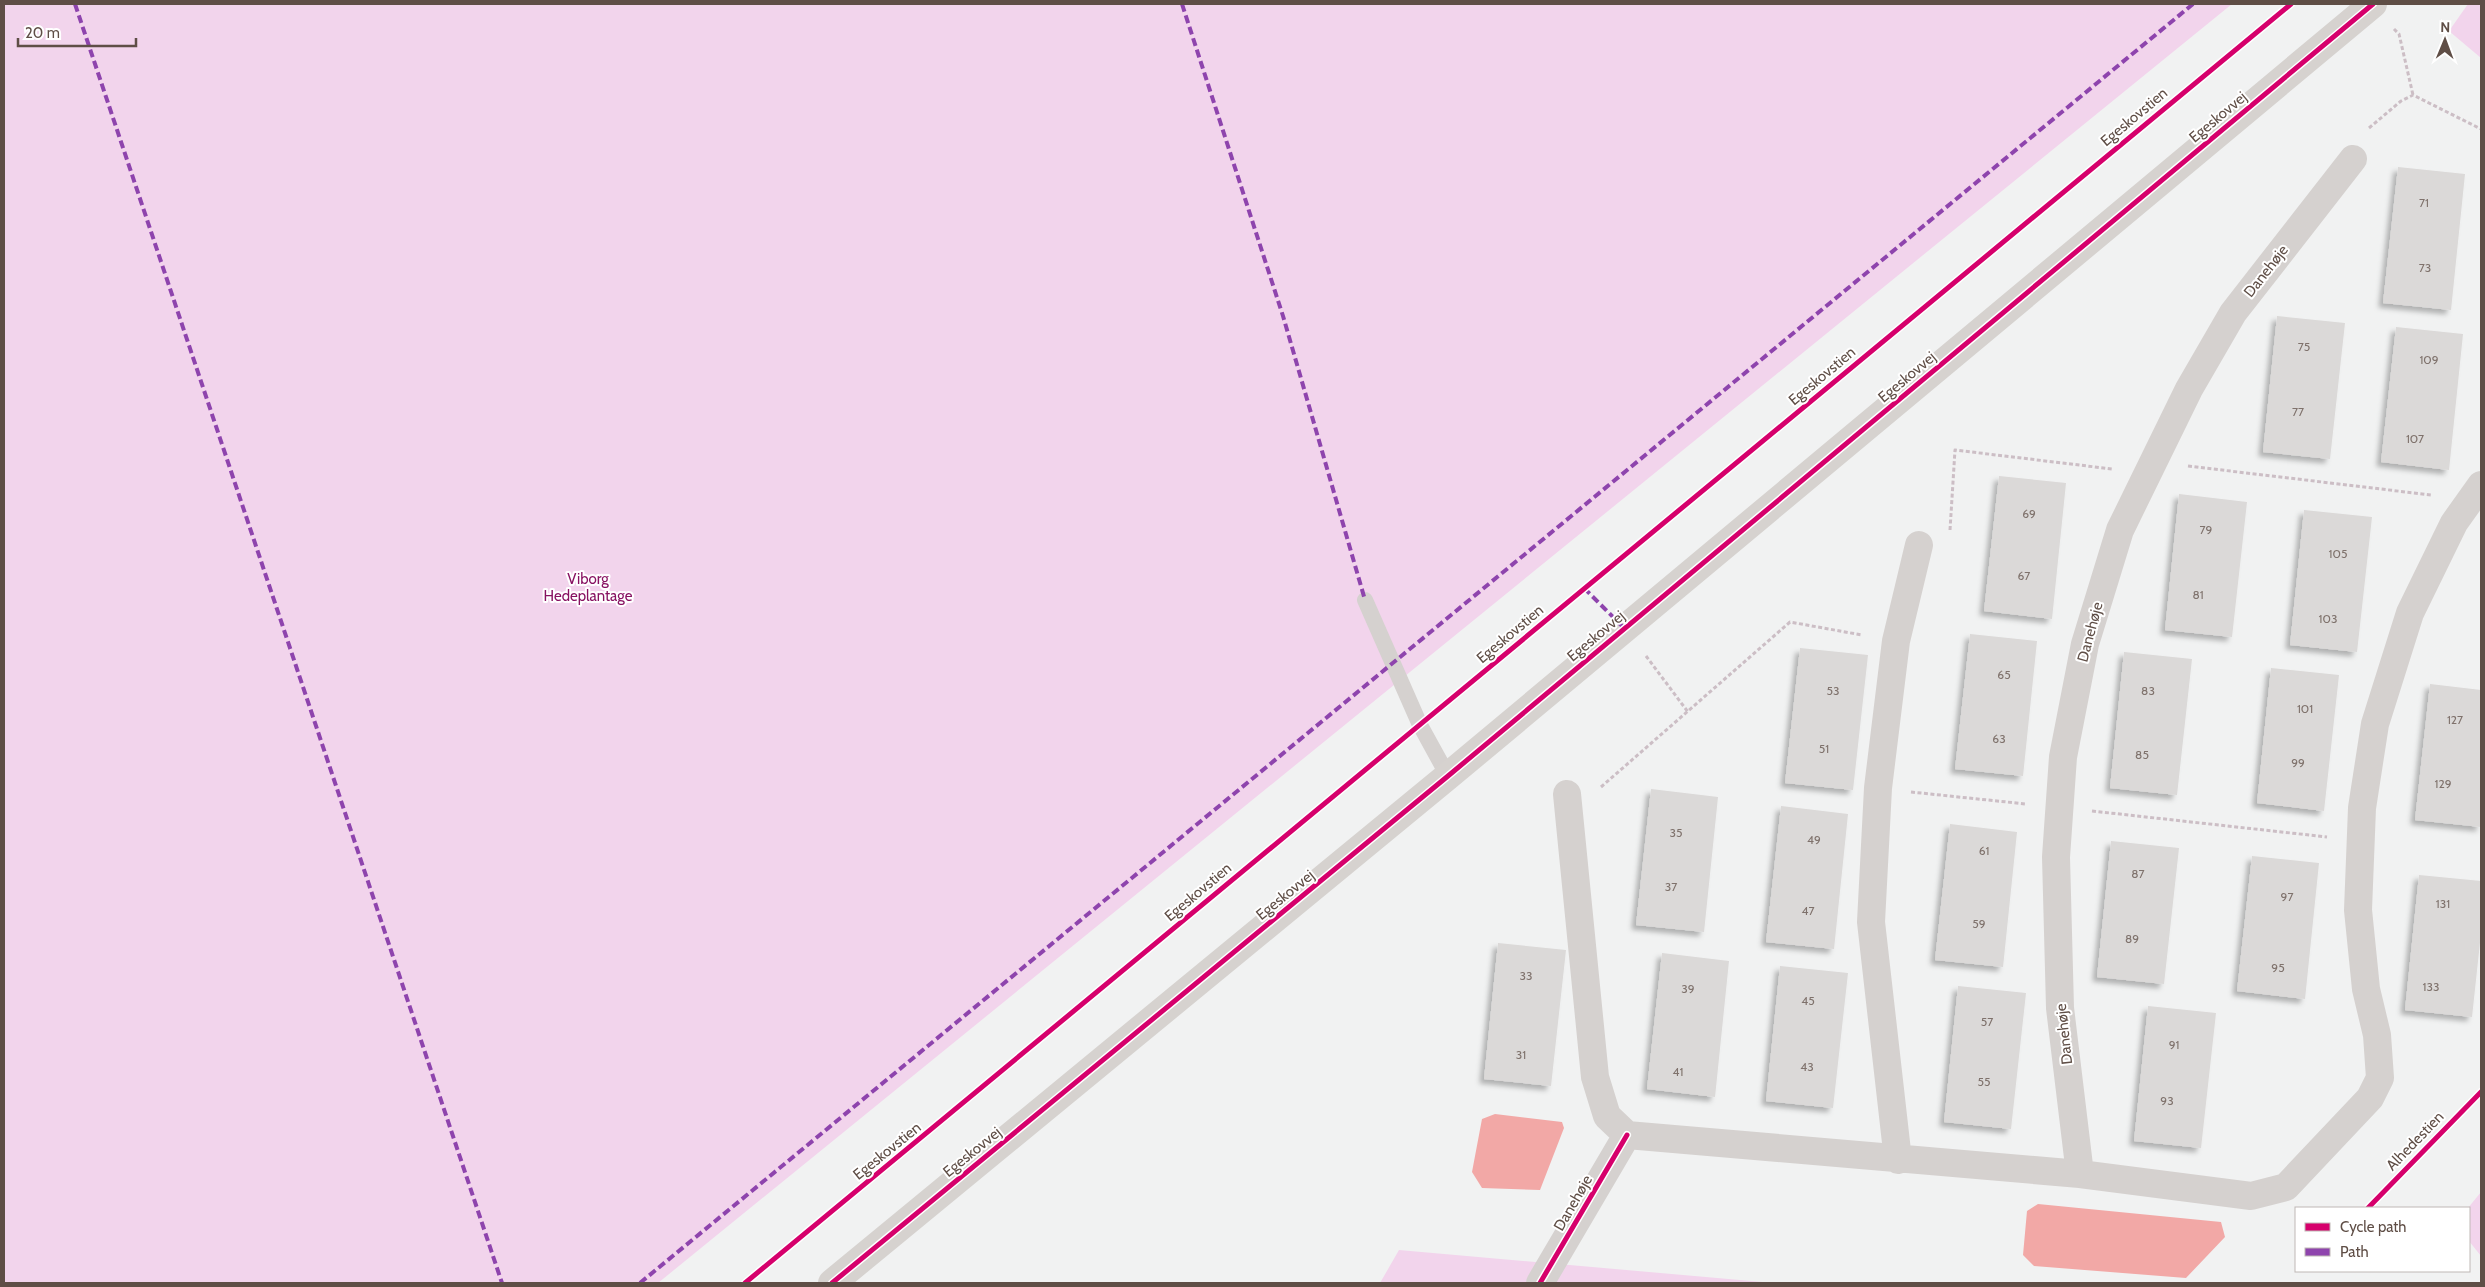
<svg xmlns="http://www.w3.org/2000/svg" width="2485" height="1287" font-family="Cabin,sans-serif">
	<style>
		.green { fill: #f2d4ec }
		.water { fill: #f2a8a6 }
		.building { fill: #dbd9d8; filter: url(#shadow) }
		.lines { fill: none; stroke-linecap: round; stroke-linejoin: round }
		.path { stroke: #ccbec5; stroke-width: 3; stroke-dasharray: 4 2.5; stroke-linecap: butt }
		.lane { stroke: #d5d1cf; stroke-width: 16 }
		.street { stroke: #d5d1cf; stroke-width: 28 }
		.secondary { stroke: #d6d2cf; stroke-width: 28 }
		.quiet { stroke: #8e44ad; stroke-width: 4; stroke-dasharray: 8 4; stroke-linecap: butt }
		.cycleway-casing { stroke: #fff; stroke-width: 8 }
		.cycleway { stroke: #d6006c; stroke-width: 5 }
		.labels { text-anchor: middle; stroke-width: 4; stroke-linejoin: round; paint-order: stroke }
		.number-label { font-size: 12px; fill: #7f726c }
		.street-label { font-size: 15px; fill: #5f4e46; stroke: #fff }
		.park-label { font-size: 15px; fill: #871161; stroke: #fff }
	</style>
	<defs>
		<filter id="shadow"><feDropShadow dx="-4.5" dy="4.5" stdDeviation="2.5" flood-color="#0004"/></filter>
	</defs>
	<rect width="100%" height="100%" fill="#f1f2f2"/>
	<!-- green -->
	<path class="green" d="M 4,4 L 2232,4 L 658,1283 L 4,1283 Z
		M 2468,4 L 2481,4 L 2481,58 L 2449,31 Z
		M 2481,1192 L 2481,1256 L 2469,1241 L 2468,1208 Z
		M 1399,1250 L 1774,1283 L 1380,1283 Z"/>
	<!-- water -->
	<path class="water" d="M 1495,1114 L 1562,1122 L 1564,1128 L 1540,1190 L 1482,1188 L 1472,1172 L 1482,1119 Z
		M 2038,1204 L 2221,1222 L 2225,1237 L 2186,1278 L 2034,1266 L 2023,1255 L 2027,1211 Z"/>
	<!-- building -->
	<path class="building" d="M 2398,167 L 2465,174 L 2451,310 L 2383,303 Z
		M 2277,316 L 2345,323 L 2330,459 L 2263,452 Z
		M 2396,327 L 2463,334 L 2449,470 L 2381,462 Z
		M 1999,476 L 2066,483 L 2052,619 L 1984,611 Z
		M 2179,494 L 2247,502 L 2232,637 L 2165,630 Z
		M 2304,510 L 2372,517 L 2357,652 L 2290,645 Z
		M 1970,634 L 2037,641 L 2023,776 L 1955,769 Z
		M 1800,648 L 1868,655 L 1853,790 L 1785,783 Z
		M 2124,652 L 2192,659 L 2177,795 L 2110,788 Z
		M 2271,668 L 2339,675 L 2324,811 L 2257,803 Z
		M 2430,684 L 2481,690 L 2481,827 L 2415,820 Z
		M 1651,789 L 1718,797 L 1704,932 L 1636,925 Z
		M 1781,806 L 1848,814 L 1834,949 L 1766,942 Z
		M 1950,824 L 2017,832 L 2003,967 L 1935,960 Z
		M 2111,841 L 2179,848 L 2164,984 L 2097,977 Z
		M 2252,856 L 2319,863 L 2305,999 L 2237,991 Z
		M 2419,875 L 2481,881 L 2481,933 L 2472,1017 L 2405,1010 Z
		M 1498,943 L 1566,950 L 1551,1086 L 1484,1079 Z
		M 1662,953 L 1729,961 L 1715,1097 L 1647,1089 Z
		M 1780,966 L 1848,973 L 1833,1108 L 1766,1101 Z
		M 1958,986 L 2026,993 L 2011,1129 L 1944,1122 Z
		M 2148,1006 L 2216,1013 L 2201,1148 L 2134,1141 Z"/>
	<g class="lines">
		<!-- path -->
		<path class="path" d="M 2394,29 L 2399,34 L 2413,95
			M 2369,128 L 2401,101 L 2413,95 L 2481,129
			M 2188,466 L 2431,495
			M 1950,530 L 1955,450 L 2112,469
			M 1646,656 L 1688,712
			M 1601,787 L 1790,622 L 1862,635
			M 1911,792 L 2026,804
			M 2092,811 L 2327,837"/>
		<!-- lane -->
		<path class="lane" d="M 1365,600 L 1420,725 L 1448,776"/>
		<!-- street -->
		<path class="street" d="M 1567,794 L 1595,1077 L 1607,1116 L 1627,1135 L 2080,1174 L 2251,1196 L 2286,1187 L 2370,1098 L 2380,1078 L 2377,1035 L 2366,989 L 2358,910 L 2362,808 L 2375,724 L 2410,613 L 2454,523 L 2481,485
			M 1898,1160 L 1871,922 L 1878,788 L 1896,641 L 1919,545
			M 2080,1174 L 2060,1008 L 2056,857 L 2063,757 L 2085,644 L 2120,530 L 2189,389 L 2233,313 L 2353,159
			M 1540,1283 L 1627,1135"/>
		<!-- secondary -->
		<path class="secondary" d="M 832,1283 L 1448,776 L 2373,4"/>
		<!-- quiet -->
		<path class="quiet" d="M 75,4 L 502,1283
			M 1182,4 L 1283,316 L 1365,600
			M 1584,588 L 1625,629
			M 640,1283 L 2193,4"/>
		<!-- cycleway casing -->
		<g class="cycleway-casing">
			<path id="cycleway" d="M 2368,1208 L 2481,1092
				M 745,1283 L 2291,4
				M 832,1283 L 1448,776 L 2373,4
				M 1540,1283 L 1627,1135"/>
		</g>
		<!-- cycleway -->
		<use href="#cycleway" class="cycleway"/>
	</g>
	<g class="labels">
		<!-- number labels -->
		<g class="number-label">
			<text x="2424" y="207">71</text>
			<text x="2425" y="272">73</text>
			<text x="2304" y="351">75</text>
			<text x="2429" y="364">109</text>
			<text x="2298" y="416">77</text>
			<text x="2415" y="443">107</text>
			<text x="2029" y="518">69</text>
			<text x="2206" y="534">79</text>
			<text x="2338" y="558">105</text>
			<text x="2024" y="580">67</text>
			<text x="2198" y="599">81</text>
			<text x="2328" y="623">103</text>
			<text x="2004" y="679">65</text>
			<text x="1833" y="695">53</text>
			<text x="2148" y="695">83</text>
			<text x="2305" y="713">101</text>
			<text x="2455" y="724">127</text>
			<text x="1999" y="743">63</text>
			<text x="1824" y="753">51</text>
			<text x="2142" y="759">85</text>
			<text x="2298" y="767">99</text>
			<text x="2443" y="788">129</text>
			<text x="1676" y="837">35</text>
			<text x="1814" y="844">49</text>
			<text x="1984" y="855">61</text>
			<text x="2138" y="878">87</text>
			<text x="1671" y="891">37</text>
			<text x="2287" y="901">97</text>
			<text x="2443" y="908">131</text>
			<text x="1808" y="915">47</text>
			<text x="1979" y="928">59</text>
			<text x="2132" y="943">89</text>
			<text x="2278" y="972">95</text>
			<text x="1526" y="980">33</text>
			<text x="2431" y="991">133</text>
			<text x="1688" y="993">39</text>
			<text x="1808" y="1005">45</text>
			<text x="1987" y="1026">57</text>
			<text x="2174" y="1049">91</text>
			<text x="1521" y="1059">31</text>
			<text x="1807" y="1071">43</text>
			<text x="1678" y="1076">41</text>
			<text x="1984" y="1086">55</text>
			<text x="2167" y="1105">93</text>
		</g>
		<!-- street labels -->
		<g class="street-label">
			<text transform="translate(2134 117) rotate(-40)" y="5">Egeskovstien</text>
			<text transform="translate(2218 117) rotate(-40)" y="5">Egeskovvej</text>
			<text transform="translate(2266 271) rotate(-52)" y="5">Danehøje</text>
			<text transform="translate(1822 376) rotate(-40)" y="5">Egeskovstien</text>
			<text transform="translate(1907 377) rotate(-40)" y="5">Egeskovvej</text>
			<text transform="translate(2090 632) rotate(-75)" y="5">Danehøje</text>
			<text transform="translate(1510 634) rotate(-40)" y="5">Egeskovstien</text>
			<text transform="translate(1596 636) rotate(-40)" y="5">Egeskovvej</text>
			<text transform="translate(1198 892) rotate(-40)" y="5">Egeskovstien</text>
			<text transform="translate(1285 895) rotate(-39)" y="5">Egeskovvej</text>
			<text transform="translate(2064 1034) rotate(-96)" y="5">Danehøje</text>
			<text transform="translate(2415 1141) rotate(-46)" y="5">Alhedestien</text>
			<text transform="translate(887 1151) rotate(-39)" y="5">Egeskovstien</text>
			<text transform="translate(972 1152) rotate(-39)" y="5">Egeskovvej</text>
			<text transform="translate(1573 1203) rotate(-60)" y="5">Danehøje</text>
		</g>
		<!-- park labels -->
		<g class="park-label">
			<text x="588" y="584">Viborg<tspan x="588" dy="17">Hedeplantage</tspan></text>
		</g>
	</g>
	<!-- border -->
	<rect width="2485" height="1287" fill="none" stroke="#5f4e46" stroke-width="10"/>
	<!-- legend -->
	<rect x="2295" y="1207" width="175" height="65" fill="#ffffff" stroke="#bfb8b5"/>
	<rect x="2305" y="1223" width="25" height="8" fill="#d6006c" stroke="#bfb8b5"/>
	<text x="2340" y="1232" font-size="15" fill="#5f4e46">Cycle path</text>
	<rect x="2305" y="1248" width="25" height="8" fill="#8e44ad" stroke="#bfb8b5"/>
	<text x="2340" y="1257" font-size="15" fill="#5f4e46">Path</text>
	<!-- north arrow -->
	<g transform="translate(2445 40) rotate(1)" stroke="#ffffff" stroke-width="4" paint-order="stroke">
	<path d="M0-4L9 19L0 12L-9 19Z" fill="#5f4e46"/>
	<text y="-8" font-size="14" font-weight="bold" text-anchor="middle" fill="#5f4e46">N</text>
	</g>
	<!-- scale -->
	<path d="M18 38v8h118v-8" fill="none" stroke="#5f4e46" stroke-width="2.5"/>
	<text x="25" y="38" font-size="15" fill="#5f4e46" stroke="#ffffff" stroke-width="4" paint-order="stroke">20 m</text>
</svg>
